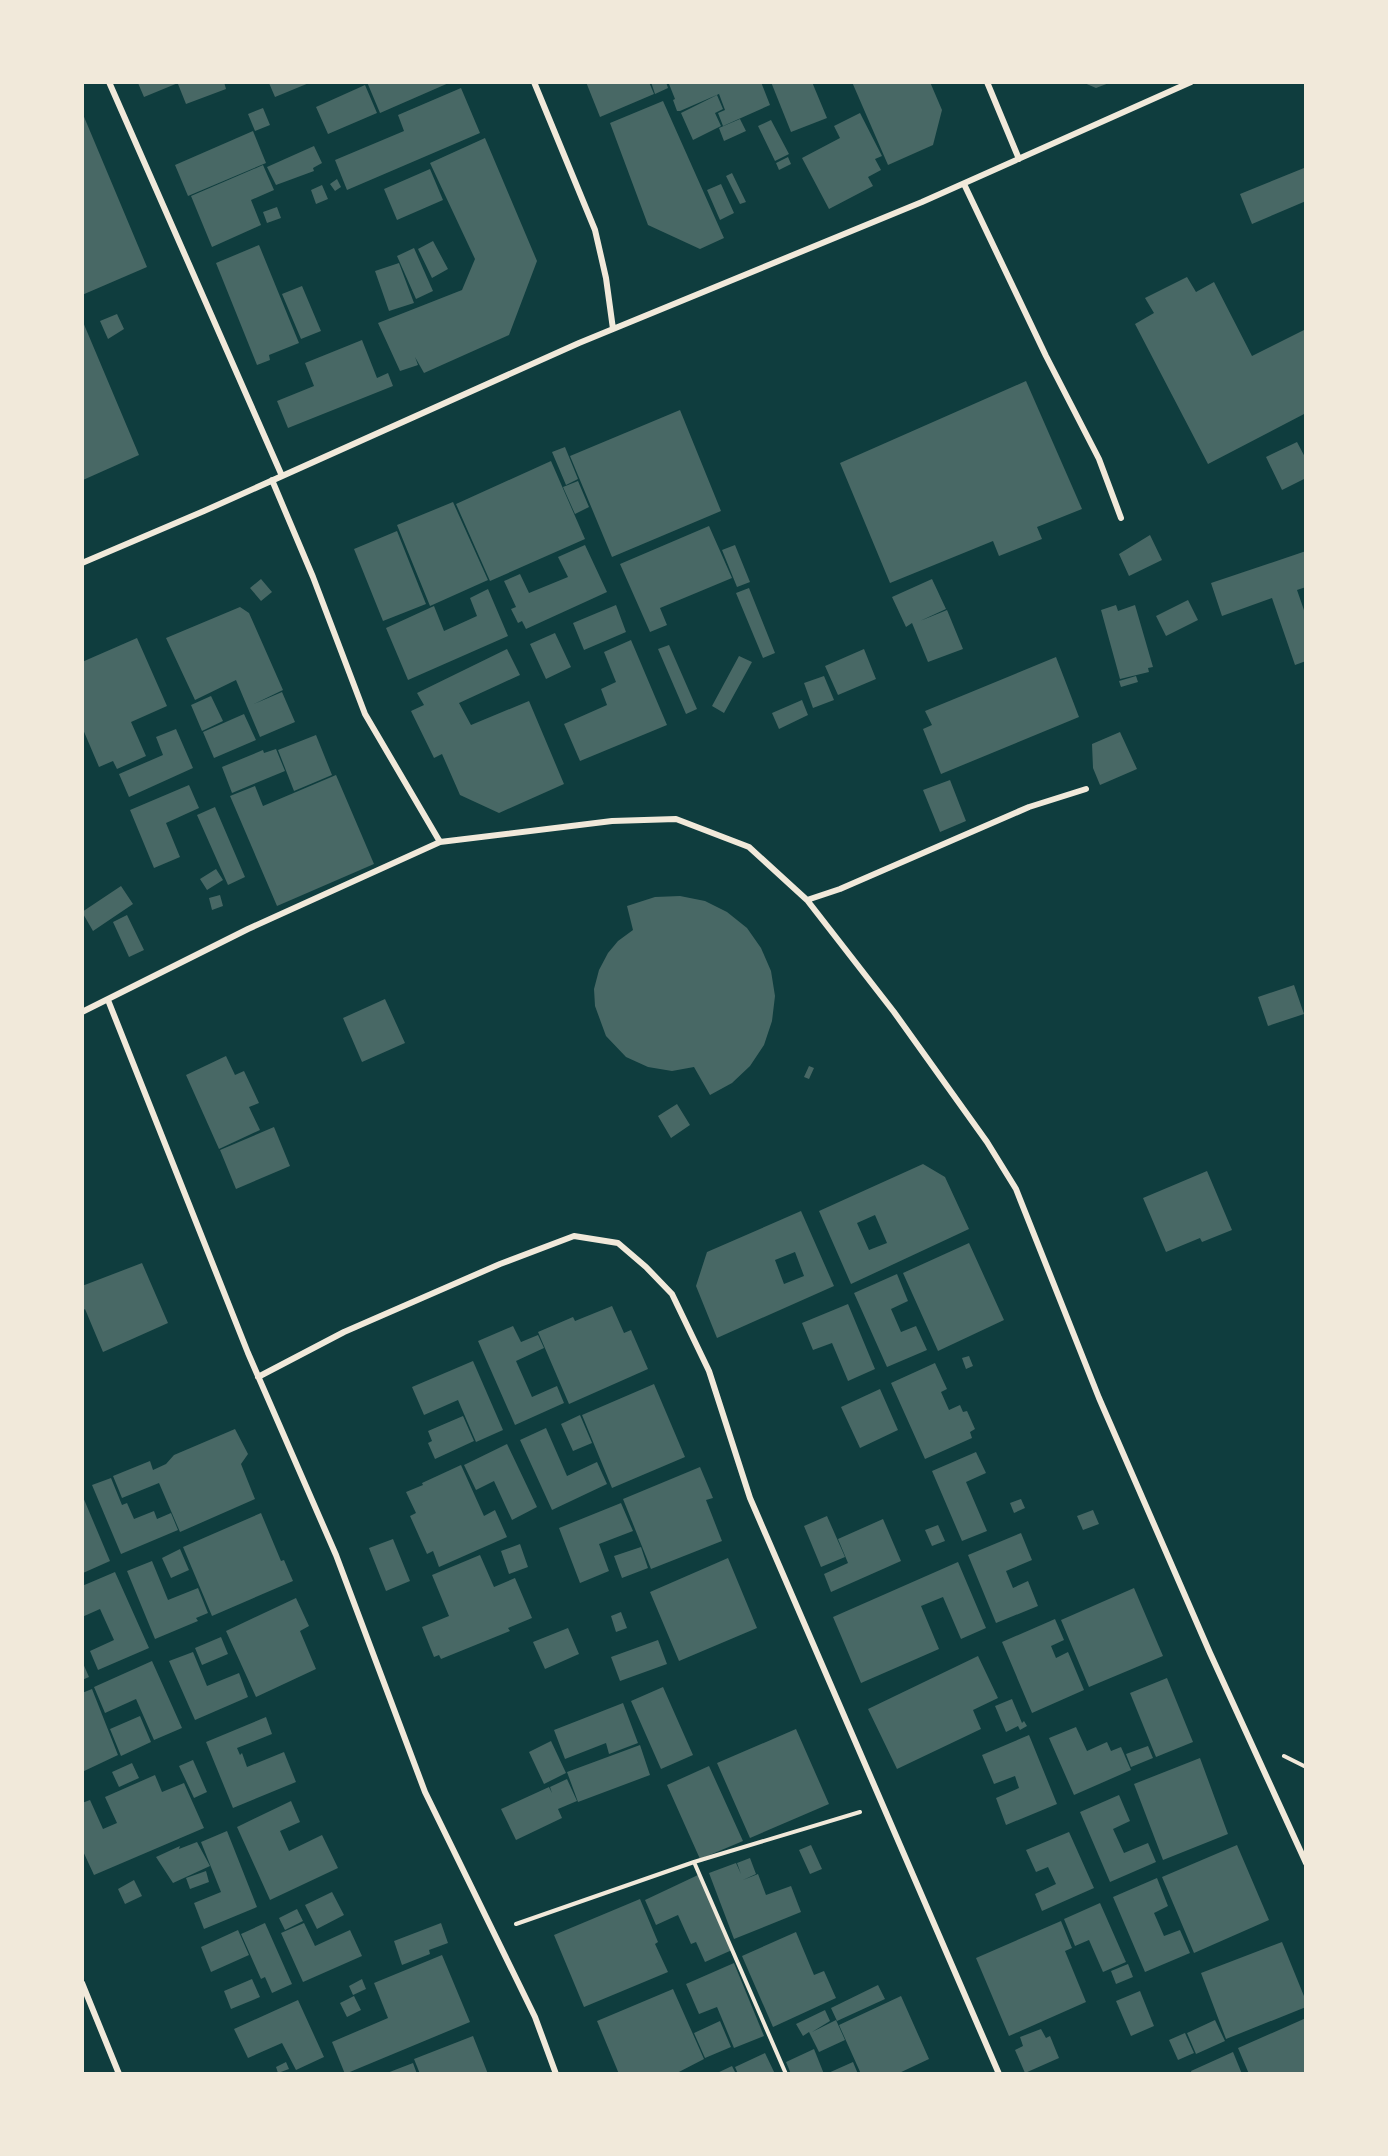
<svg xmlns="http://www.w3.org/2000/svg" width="1388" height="2156" font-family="Montserrat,sans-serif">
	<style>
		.building { fill: #486865; fill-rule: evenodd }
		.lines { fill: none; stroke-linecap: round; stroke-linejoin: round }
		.path { stroke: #f1e9da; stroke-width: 4 }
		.minor { stroke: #f1e9da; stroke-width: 6 }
	</style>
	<rect width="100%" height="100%" fill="#0f3d3e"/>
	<!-- building -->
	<path class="building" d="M 181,82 L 224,82 L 226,89 L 186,104 L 178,84 Z
		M 367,82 L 451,82 L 380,113 Z
		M 586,82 L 649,82 L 654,94 L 600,117 Z
		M 651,82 L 666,82 L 668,88 L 655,94 Z
		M 673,82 L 761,82 L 770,105 L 723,126 L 718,113 L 725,110 L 719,94 L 735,87 L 680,111 L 677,111 L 673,100 L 675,99 L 669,84 Z
		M 771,82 L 812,82 L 827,118 L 791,132 Z
		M 852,82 L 930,82 L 942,110 L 933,145 L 888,165 Z
		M 1082,82 L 1109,82 L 1109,83 L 1096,88 Z
		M 138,83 L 178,83 L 144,97 Z
		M 269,83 L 309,83 L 275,97 Z
		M 365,85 L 377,113 L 328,134 L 316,107 Z
		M 461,88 L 480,133 L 347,190 L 335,160 L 404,131 L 398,115 Z
		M 717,95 L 723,109 L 715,113 L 721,126 L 693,140 L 681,113 Z
		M 663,101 L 724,238 L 700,249 L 648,225 L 610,123 Z
		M 263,108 L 270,125 L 255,131 L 248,114 Z
		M 82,112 L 147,267 L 82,295 Z
		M 860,113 L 882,156 L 875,159 L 881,170 L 868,177 L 873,186 L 829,209 L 802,158 L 840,138 L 834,126 Z
		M 740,119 L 746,131 L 724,141 L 719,128 Z
		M 771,120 L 789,154 L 775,161 L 758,126 Z
		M 253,131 L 266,163 L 188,196 L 175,165 Z
		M 485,138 L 537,261 L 509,335 L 424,373 L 415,357 L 418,365 L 400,371 L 378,323 L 462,290 L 475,259 L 430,163 Z
		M 314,146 L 322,163 L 313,168 L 314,171 L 276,185 L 267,167 Z
		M 788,157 L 791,164 L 779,170 L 776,163 Z
		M 263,165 L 274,190 L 251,200 L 261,225 L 212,247 L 191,196 Z
		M 1304,168 L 1306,201 L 1252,224 L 1240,194 Z
		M 430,169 L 443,200 L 397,220 L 384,189 Z
		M 732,173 L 746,202 L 740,204 L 726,176 Z
		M 337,179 L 341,187 L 335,191 L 330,184 Z
		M 721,184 L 734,213 L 720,220 L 707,190 Z
		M 322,185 L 328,199 L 316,204 L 311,190 Z
		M 277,207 L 281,218 L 267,223 L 263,212 Z
		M 433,241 L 448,269 L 432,278 L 418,249 Z
		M 259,245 L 299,343 L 269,355 L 270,360 L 257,365 L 216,263 Z
		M 414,248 L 433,291 L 416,299 L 397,256 Z
		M 399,263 L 414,303 L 389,311 L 375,271 Z
		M 1187,277 L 1196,292 L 1214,282 L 1252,356 L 1306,329 L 1306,413 L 1208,464 L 1135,324 L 1154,313 L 1145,298 Z
		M 302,286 L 321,331 L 301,339 L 282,294 Z
		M 117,314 L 124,329 L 108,339 L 100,321 Z
		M 83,322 L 139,455 L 83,480 Z
		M 362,340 L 377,378 L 388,373 L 393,386 L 288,428 L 277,401 L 314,386 L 305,363 Z
		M 1026,381 L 1082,509 L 1037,527 L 1042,539 L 999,556 L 993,541 L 890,583 L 840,463 Z
		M 680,410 L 721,511 L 612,557 L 570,456 Z
		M 1297,442 L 1306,459 L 1306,478 L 1282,490 L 1266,457 Z
		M 565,447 L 578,479 L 566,485 L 552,452 Z
		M 551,461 L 585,539 L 490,581 L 456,504 Z
		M 578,481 L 589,507 L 575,514 L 563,487 Z
		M 453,502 L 488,580 L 430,606 L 397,525 Z
		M 709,526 L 732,578 L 660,608 L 667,625 L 650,632 L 620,564 Z
		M 397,531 L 426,604 L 383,621 L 354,549 Z
		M 1150,535 L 1162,560 L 1129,576 L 1119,554 Z
		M 585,545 L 607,592 L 526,629 L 522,621 L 518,623 L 511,609 L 516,607 L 504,581 L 520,574 L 529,593 L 568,577 L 558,557 Z
		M 735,545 L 750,582 L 737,587 L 722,550 Z
		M 1306,551 L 1306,587 L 1297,590 L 1306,616 L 1306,661 L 1295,665 L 1272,598 L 1222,616 L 1211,583 Z
		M 261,579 L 272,592 L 261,601 L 250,588 Z
		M 932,579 L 946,609 L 920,621 L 947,610 L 963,649 L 928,662 L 912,623 L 906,627 L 892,597 Z
		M 749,588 L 775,653 L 763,658 L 736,593 Z
		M 488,589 L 508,636 L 408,680 L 386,628 L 434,606 L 444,631 L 477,616 L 470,598 Z
		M 1188,600 L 1198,620 L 1166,636 L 1156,616 Z
		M 616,605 L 626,632 L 584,650 L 573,623 Z
		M 1116,605 L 1118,611 L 1135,605 L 1153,667 L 1148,668 L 1149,672 L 1120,679 L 1101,610 Z
		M 240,607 L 249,613 L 283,690 L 254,704 L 282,692 L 295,722 L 260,737 L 236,680 L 195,700 L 166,638 Z
		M 555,633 L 571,667 L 546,679 L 530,644 Z
		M 137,638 L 167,706 L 131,722 L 146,756 L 117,769 L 113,761 L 99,767 L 82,727 L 82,662 Z
		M 631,640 L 667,725 L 580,761 L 564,724 L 607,705 L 601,689 L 616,682 L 604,652 Z
		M 669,645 L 697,709 L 686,714 L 658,649 Z
		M 507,649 L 520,675 L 459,703 L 471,725 L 529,701 L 564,784 L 499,813 L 460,795 L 442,754 L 434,758 L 411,711 L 424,705 L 417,693 Z
		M 864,649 L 876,679 L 838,695 L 825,666 Z
		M 739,656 L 752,662 L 724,713 L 712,706 Z
		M 1056,657 L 1079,717 L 941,774 L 923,729 L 932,725 L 925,711 Z
		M 824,676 L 834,700 L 813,708 L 804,683 Z
		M 1136,676 L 1138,682 L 1121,687 L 1119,681 Z
		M 211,696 L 223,721 L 202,731 L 191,705 Z
		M 802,700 L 808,715 L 779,729 L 772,713 Z
		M 244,714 L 256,740 L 214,758 L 203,732 Z
		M 176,729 L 193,768 L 129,797 L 119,774 L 163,755 L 156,737 Z
		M 1120,732 L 1137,769 L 1100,785 L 1093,768 L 1092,744 Z
		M 316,735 L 332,775 L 294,791 L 278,750 Z
		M 276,749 L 285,771 L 232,793 L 222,767 L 263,750 L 264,753 Z
		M 336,775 L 374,864 L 277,906 L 230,796 L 255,786 L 263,806 Z
		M 950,780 L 966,821 L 940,832 L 923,790 Z
		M 189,785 L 199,808 L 166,823 L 180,857 L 154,868 L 130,810 Z
		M 215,807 L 245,877 L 228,885 L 197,815 Z
		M 216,869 L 223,880 L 207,890 L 200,879 Z
		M 121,886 L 133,904 L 93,931 L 82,912 Z
		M 220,895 L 223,906 L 212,910 L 209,898 Z
		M 680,896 L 705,901 L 727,912 L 747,928 L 761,948 L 771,971 L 775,996 L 772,1021 L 764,1045 L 750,1066 L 732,1083 L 710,1095 L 694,1067 L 672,1071 L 648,1067 L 626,1057 L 606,1036 L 595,1006 L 594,989 L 599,970 L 608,953 L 618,941 L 633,930 L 627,906 L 655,897 Z
		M 127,915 L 144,950 L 129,957 L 113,922 Z
		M 1294,985 L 1304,1014 L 1268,1026 L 1258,997 Z
		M 385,999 L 405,1043 L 362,1062 L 343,1018 Z
		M 226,1056 L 235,1075 L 244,1071 L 259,1103 L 249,1107 L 260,1130 L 219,1149 L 186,1075 Z
		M 809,1066 L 814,1068 L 809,1079 L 804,1077 Z
		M 677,1104 L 690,1125 L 671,1138 L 658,1116 Z
		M 274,1127 L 290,1166 L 236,1189 L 220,1150 Z
		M 923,1164 L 945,1177 L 969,1229 L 851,1284 L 819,1211 ZM 875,1215 L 887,1243 L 869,1250 L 857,1223 Z
		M 1207,1171 L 1232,1230 L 1202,1242 L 1200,1238 L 1166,1252 L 1143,1198 Z
		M 801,1211 L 834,1286 L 717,1338 L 696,1286 L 707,1252 ZM 795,1252 L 804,1276 L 784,1284 L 775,1260 Z
		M 969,1243 L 1004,1320 L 938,1351 L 903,1273 Z
		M 142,1263 L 168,1323 L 103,1352 L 85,1309 L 82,1311 L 82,1286 Z
		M 897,1274 L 908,1301 L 891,1309 L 901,1332 L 916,1326 L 927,1350 L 887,1367 L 854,1293 Z
		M 848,1304 L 875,1369 L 848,1381 L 832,1343 L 813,1350 L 802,1323 Z
		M 612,1306 L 624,1333 L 631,1330 L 648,1369 L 569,1404 L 538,1332 L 573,1317 L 575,1321 Z
		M 513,1326 L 521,1342 L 538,1335 L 544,1348 L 516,1361 L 532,1397 L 557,1386 L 564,1403 L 515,1425 L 478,1341 Z
		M 969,1356 L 973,1366 L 966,1369 L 962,1358 Z
		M 473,1361 L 503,1430 L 476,1442 L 458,1400 L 424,1415 L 412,1387 Z
		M 935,1363 L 947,1389 L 941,1392 L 949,1410 L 960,1405 L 963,1412 L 967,1411 L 975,1429 L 970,1432 L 972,1438 L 925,1459 L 891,1383 Z
		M 654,1384 L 685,1457 L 612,1488 L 582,1415 Z
		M 880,1389 L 898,1430 L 860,1448 L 841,1407 Z
		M 580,1415 L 592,1443 L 573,1451 L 561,1424 Z
		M 463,1416 L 474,1441 L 435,1459 L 428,1443 L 432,1441 L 428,1431 Z
		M 546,1428 L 567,1476 L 597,1462 L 607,1484 L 552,1510 L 520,1440 Z
		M 235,1429 L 248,1454 L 241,1464 L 255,1499 L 180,1532 L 159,1483 L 122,1498 L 113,1476 L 150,1461 L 153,1470 L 166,1464 L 174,1455 Z
		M 507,1444 L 537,1507 L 512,1520 L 494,1481 L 476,1490 L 464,1465 Z
		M 976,1452 L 986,1473 L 966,1482 L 987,1531 L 962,1541 L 932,1471 Z
		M 461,1465 L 484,1516 L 495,1510 L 507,1537 L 439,1567 L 433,1551 L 427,1554 L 410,1516 L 416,1513 L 406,1492 L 423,1485 L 422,1483 Z
		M 700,1467 L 713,1498 L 706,1500 L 722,1541 L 651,1569 L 623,1499 Z
		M 111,1478 L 122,1505 L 127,1503 L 134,1519 L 154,1511 L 157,1519 L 171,1513 L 178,1530 L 121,1554 L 92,1485 Z
		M 83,1497 L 110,1561 L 83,1573 Z
		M 1021,1499 L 1025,1508 L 1014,1513 L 1010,1503 Z
		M 621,1503 L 633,1531 L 599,1544 L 609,1571 L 580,1583 L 559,1528 Z
		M 1093,1510 L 1099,1524 L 1083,1530 L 1077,1516 Z
		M 261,1513 L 281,1561 L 284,1560 L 293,1581 L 212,1616 L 183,1547 Z
		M 827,1516 L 845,1557 L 821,1567 L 804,1526 Z
		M 883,1519 L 901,1561 L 831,1592 L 824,1574 L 848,1563 L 838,1539 Z
		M 938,1525 L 945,1541 L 932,1546 L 925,1530 Z
		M 1021,1533 L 1032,1560 L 1006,1571 L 1013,1588 L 1028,1581 L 1038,1606 L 996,1623 L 968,1555 Z
		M 393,1539 L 410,1581 L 386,1591 L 369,1548 Z
		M 520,1544 L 528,1567 L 509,1574 L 501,1551 Z
		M 641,1547 L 648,1568 L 622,1578 L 614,1556 Z
		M 180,1549 L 189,1570 L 171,1578 L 162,1558 Z
		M 480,1555 L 494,1587 L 515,1578 L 532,1618 L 508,1628 L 510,1631 L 441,1659 L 439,1655 L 434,1657 L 422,1627 L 449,1616 L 432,1575 Z
		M 728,1558 L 757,1628 L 679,1661 L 650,1592 Z
		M 152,1561 L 168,1600 L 198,1588 L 208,1613 L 196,1618 L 198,1621 L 155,1639 L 127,1571 Z
		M 958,1562 L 986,1628 L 961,1639 L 943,1597 L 921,1606 L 939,1649 L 861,1683 L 833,1617 Z
		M 115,1572 L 149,1648 L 98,1670 L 90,1651 L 114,1640 L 100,1609 L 82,1617 L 82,1586 Z
		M 1134,1588 L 1163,1656 L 1089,1687 L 1061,1620 Z
		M 296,1598 L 309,1626 L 300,1631 L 316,1669 L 256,1697 L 226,1631 Z
		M 621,1612 L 627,1628 L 616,1632 L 611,1616 Z
		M 1055,1619 L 1064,1640 L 1051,1646 L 1056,1658 L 1068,1652 L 1084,1690 L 1032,1713 L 1002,1642 Z
		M 568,1628 L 579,1654 L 545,1669 L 533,1642 Z
		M 221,1637 L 228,1654 L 202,1665 L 195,1648 Z
		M 658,1640 L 667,1664 L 620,1681 L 611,1657 Z
		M 193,1652 L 207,1686 L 239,1673 L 248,1697 L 195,1720 L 169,1661 Z
		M 978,1656 L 998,1698 L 973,1710 L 981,1729 L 897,1769 L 868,1709 Z
		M 82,1661 L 89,1677 L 82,1680 Z
		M 152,1661 L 182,1728 L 154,1740 L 136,1699 L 105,1713 L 94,1687 Z
		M 1167,1678 L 1193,1742 L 1156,1757 L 1130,1693 Z
		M 663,1687 L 693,1755 L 661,1769 L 631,1701 Z
		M 92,1689 L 118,1755 L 82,1772 L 82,1693 Z
		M 1012,1699 L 1022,1723 L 1024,1721 L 1027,1726 L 1020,1730 L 1018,1726 L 1006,1732 L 995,1706 Z
		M 623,1703 L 638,1743 L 609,1754 L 606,1743 L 565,1759 L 554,1730 Z
		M 140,1716 L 151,1742 L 121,1756 L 110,1729 Z
		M 266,1717 L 272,1734 L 237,1748 L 240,1755 L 242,1753 L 247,1767 L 284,1752 L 296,1782 L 233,1808 L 206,1742 Z
		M 1076,1727 L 1087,1751 L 1107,1742 L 1111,1751 L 1121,1747 L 1131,1770 L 1074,1795 L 1049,1738 Z
		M 796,1729 L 829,1804 L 750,1838 L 717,1763 Z
		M 1029,1735 L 1057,1804 L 1006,1825 L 996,1798 L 1019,1788 L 1015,1776 L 994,1784 L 982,1755 Z
		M 551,1741 L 566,1773 L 544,1784 L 529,1752 Z
		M 640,1745 L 650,1775 L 578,1802 L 567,1772 Z
		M 1148,1746 L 1153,1758 L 1131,1767 L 1126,1754 Z
		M 1200,1758 L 1228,1834 L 1163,1860 L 1134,1784 Z
		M 193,1760 L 207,1792 L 194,1798 L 179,1766 Z
		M 132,1763 L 139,1778 L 119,1787 L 112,1772 Z
		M 709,1766 L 743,1841 L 700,1859 L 667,1785 Z
		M 155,1775 L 162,1792 L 184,1783 L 204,1828 L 94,1875 L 82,1849 L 82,1803 L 90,1800 L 103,1829 L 117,1823 L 105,1797 Z
		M 567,1779 L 577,1801 L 558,1809 L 562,1818 L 516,1840 L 501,1809 L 549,1787 L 552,1793 L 550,1787 Z
		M 1119,1795 L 1130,1821 L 1113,1829 L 1124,1853 L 1148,1843 L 1156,1862 L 1110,1882 L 1080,1812 Z
		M 291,1801 L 300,1822 L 280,1831 L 289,1851 L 322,1835 L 338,1868 L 270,1900 L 237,1827 Z
		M 227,1831 L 257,1907 L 204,1929 L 194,1903 L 221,1892 L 201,1842 Z
		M 1069,1832 L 1094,1888 L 1042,1911 L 1035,1894 L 1056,1884 L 1048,1867 L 1036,1872 L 1026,1850 Z
		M 197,1842 L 210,1866 L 173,1883 L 156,1857 L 180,1846 L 179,1849 Z
		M 811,1845 L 822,1869 L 810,1874 L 799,1850 Z
		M 1237,1845 L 1269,1920 L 1194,1953 L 1162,1877 Z
		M 750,1858 L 756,1874 L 743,1880 L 758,1874 L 766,1895 L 791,1886 L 801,1912 L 734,1939 L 709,1873 L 736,1863 L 741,1874 L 737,1863 Z
		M 206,1871 L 209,1882 L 190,1889 L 186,1878 Z
		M 698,1875 L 732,1950 L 705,1962 L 696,1942 L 691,1944 L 678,1915 L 656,1925 L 645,1900 Z
		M 1157,1878 L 1168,1906 L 1154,1913 L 1164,1936 L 1180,1930 L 1190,1953 L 1145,1972 L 1113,1897 Z
		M 134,1880 L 142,1896 L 125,1904 L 118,1889 Z
		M 332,1892 L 344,1915 L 317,1929 L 305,1905 Z
		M 640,1899 L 658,1942 L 655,1944 L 668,1972 L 584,2007 L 554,1935 Z
		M 1100,1903 L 1126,1962 L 1103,1972 L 1089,1940 L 1075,1946 L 1064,1919 Z
		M 297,1909 L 303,1921 L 285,1930 L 279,1918 Z
		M 1061,1921 L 1072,1948 L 1065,1951 L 1086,2002 L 1009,2036 L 976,1958 Z
		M 265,1923 L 292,1984 L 272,1993 L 265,1977 L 261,1979 L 241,1934 Z
		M 304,1923 L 315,1946 L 350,1930 L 362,1956 L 303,1982 L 281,1933 Z
		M 441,1923 L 448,1943 L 429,1950 L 430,1954 L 402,1965 L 394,1941 Z
		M 238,1930 L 249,1955 L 211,1972 L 201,1947 Z
		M 796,1932 L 814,1975 L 824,1971 L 836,1998 L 773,2027 L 742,1956 Z
		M 1282,1942 L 1306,2001 L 1306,2007 L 1226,2039 L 1201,1973 Z
		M 442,1955 L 470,2022 L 345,2074 L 332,2042 L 388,2018 L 374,1983 Z
		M 734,1963 L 764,2036 L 734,2048 L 717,2007 L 699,2014 L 686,1984 Z
		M 1128,1964 L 1133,1977 L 1116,1984 L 1111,1971 Z
		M 252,1979 L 260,1997 L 231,2009 L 224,1991 Z
		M 362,1979 L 366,1989 L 353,1995 L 349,1986 Z
		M 878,1985 L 885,1999 L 837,2021 L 831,2008 Z
		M 673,1989 L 704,2059 L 675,2074 L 619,2074 L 597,2021 Z
		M 1140,1991 L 1154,2026 L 1131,2036 L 1116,2001 Z
		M 354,1996 L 361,2010 L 347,2017 L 340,2003 Z
		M 901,1996 L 929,2059 L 897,2074 L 861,2074 L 839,2025 Z
		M 298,2000 L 324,2057 L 296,2070 L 282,2043 L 248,2058 L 234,2029 Z
		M 825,2010 L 830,2021 L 812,2032 L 836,2020 L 845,2040 L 819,2052 L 809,2032 L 803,2036 L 796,2024 Z
		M 1306,2018 L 1306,2074 L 1249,2074 L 1238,2048 Z
		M 1215,2020 L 1225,2041 L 1196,2054 L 1187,2033 Z
		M 720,2021 L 731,2047 L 705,2058 L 694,2033 Z
		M 1041,2029 L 1046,2038 L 1050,2036 L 1059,2058 L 1025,2073 L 1015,2050 L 1023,2046 L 1020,2037 Z
		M 1185,2033 L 1194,2053 L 1178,2060 L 1169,2040 Z
		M 473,2036 L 488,2074 L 420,2074 L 414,2059 Z
		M 814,2049 L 824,2074 L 791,2074 L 786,2062 Z
		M 1233,2052 L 1242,2074 L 1192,2074 L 1191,2071 Z
		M 765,2053 L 775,2074 L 738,2074 L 735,2067 Z
		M 286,2062 L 289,2069 L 278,2073 L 276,2067 Z
		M 853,2062 L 858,2074 L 826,2074 Z
		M 413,2063 L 417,2074 L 387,2074 L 387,2073 Z
		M 732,2066 L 736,2074 L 715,2074 Z"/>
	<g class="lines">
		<!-- path -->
		<path class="path" d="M 1284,1756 L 1306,1767
			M 694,1862 L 786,2074
			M 516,1924 L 694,1862 L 860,1812"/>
		<!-- minor -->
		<path class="minor" d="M 109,82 L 282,476
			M 534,82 L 595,230 L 606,278 L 613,329
			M 987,82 L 1019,159
			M 964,184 L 1046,356 L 1099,459 L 1121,518
			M 272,480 L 313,577 L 365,714 L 440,842
			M 82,563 L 204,511 L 579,343 L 922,202 L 1191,82
			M 807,900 L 840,889 L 1029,807 L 1086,789
			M 108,1000 L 248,1353 L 336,1555 L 425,1792 L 535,2017 L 556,2074
			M 82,1012 L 248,929 L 440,842 L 612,821 L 676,819 L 749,847 L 807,900 L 894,1012 L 987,1142 L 1016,1189 L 1099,1398 L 1210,1653 L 1306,1863
			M 258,1377 L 344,1332 L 500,1264 L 574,1236 L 618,1243 L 646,1267 L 672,1294 L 709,1371 L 750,1498 L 999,2074
			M 82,1983 L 119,2074"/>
	</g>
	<!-- border -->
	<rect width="1388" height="2156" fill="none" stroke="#f1e9da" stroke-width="168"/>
</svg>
